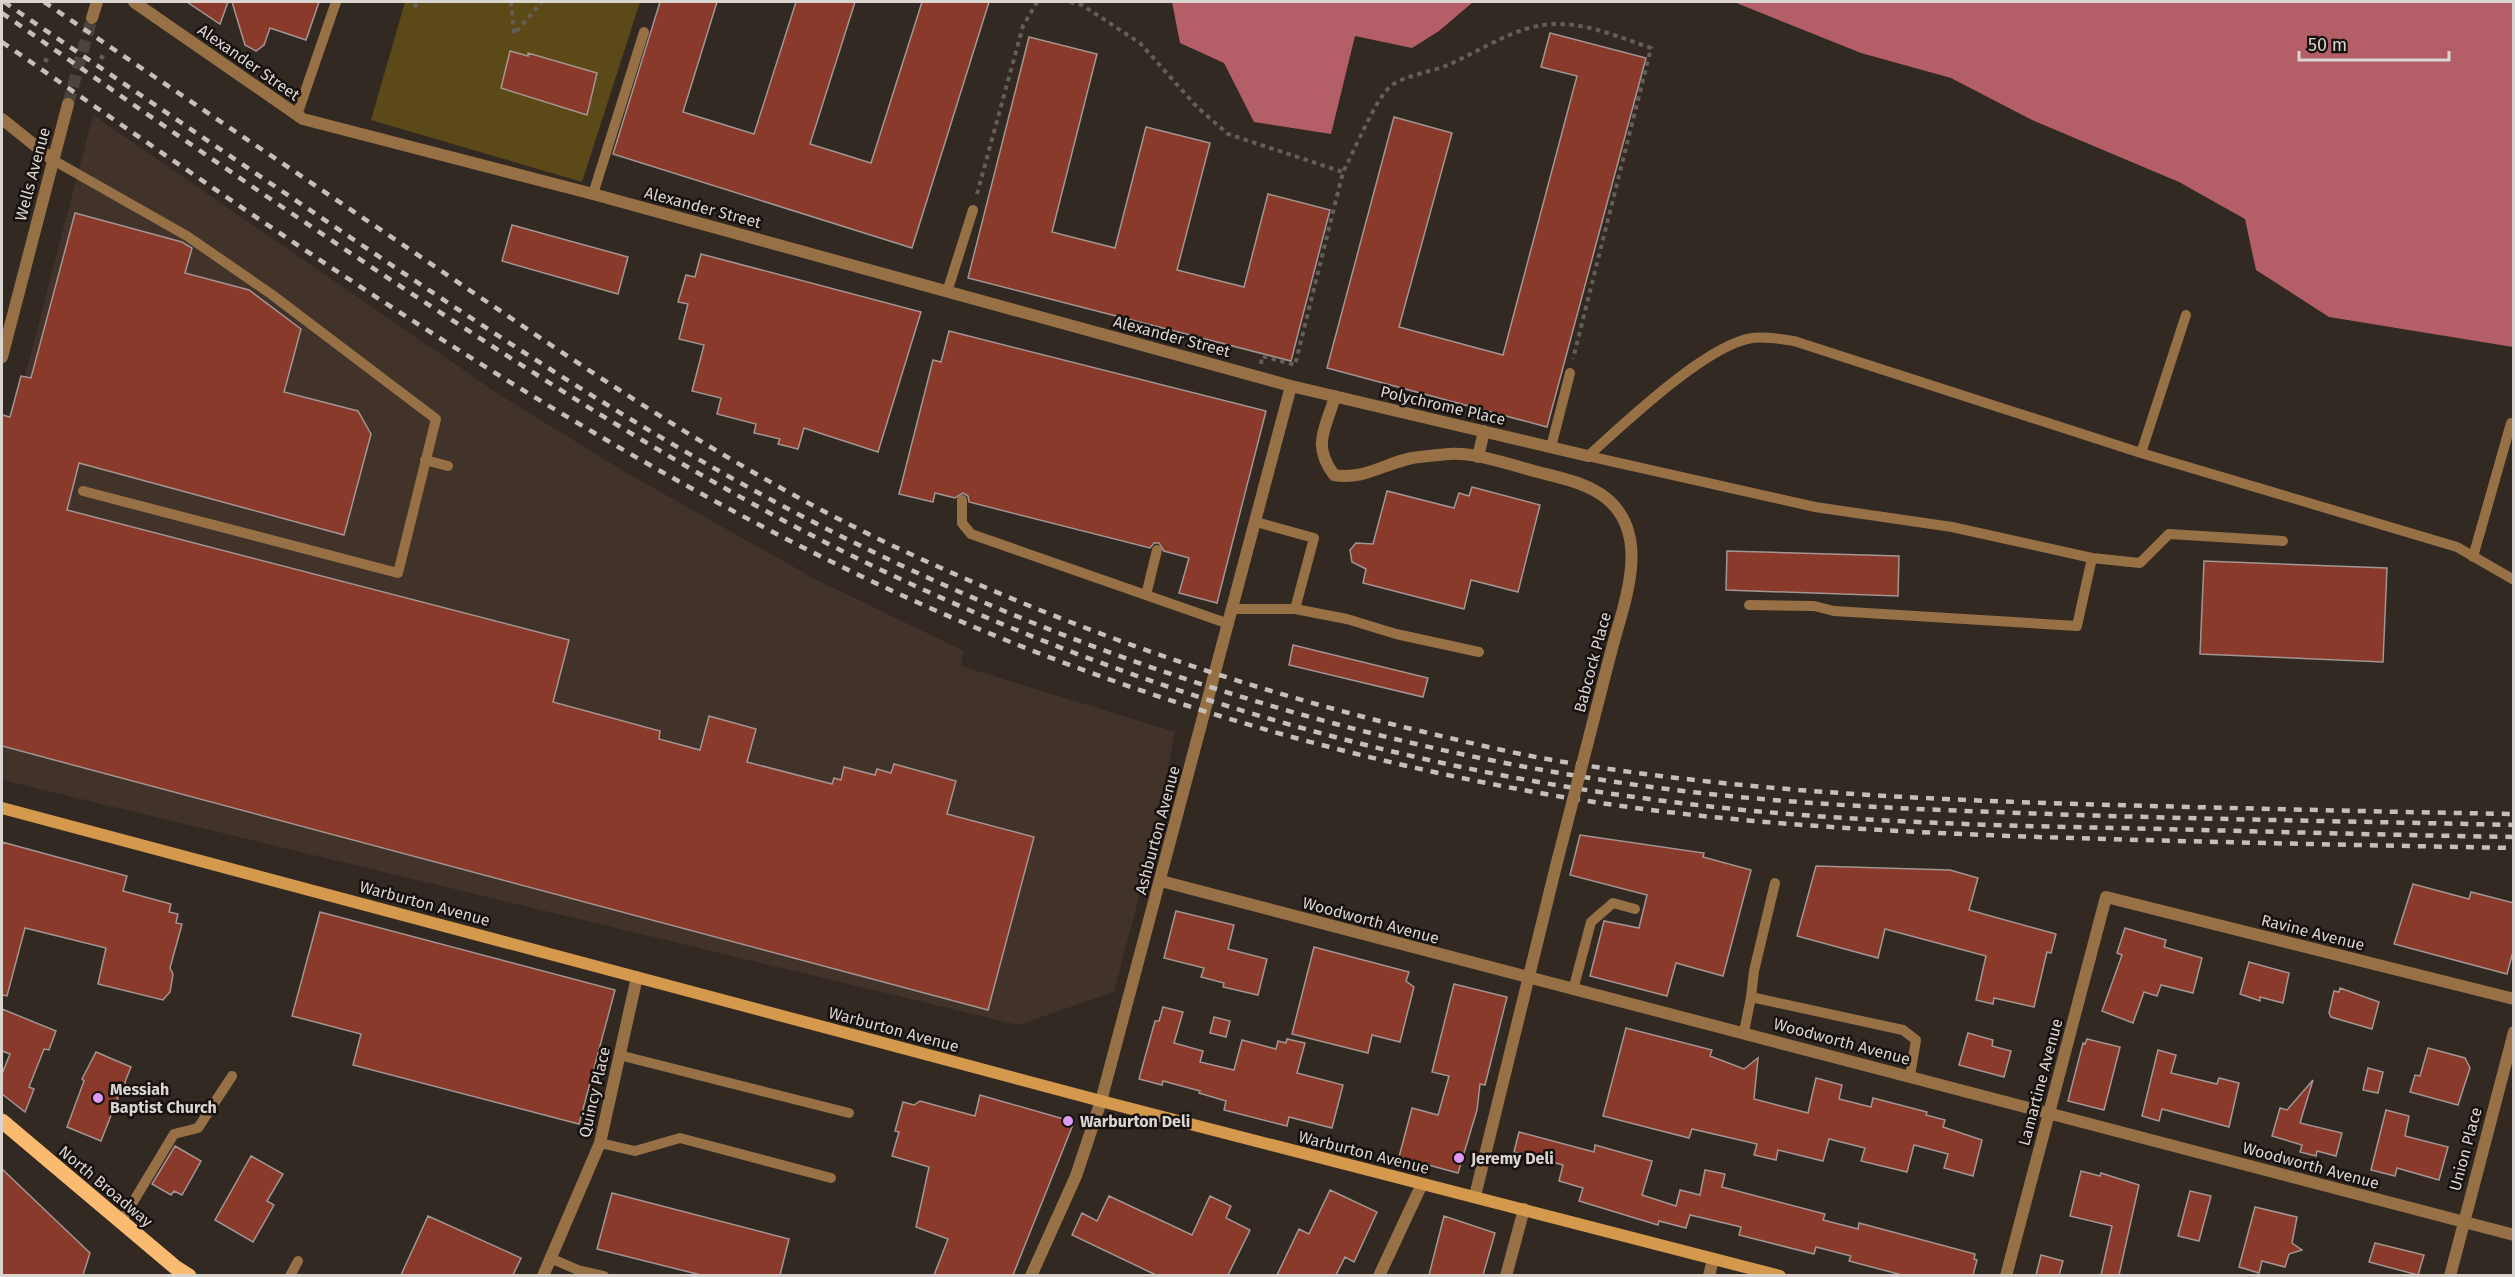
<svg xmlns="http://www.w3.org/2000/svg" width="2515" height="1277" font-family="'Fira Sans',sans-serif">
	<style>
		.built { fill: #41322a }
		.green { fill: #5b4917 }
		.water { fill: #b45e68 }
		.building { fill: #893a2b; stroke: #a39592; stroke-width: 1.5 }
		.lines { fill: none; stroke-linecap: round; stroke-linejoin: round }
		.street-tunnel { stroke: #4b433d; stroke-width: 12; stroke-dasharray: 12 6; stroke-linecap: butt }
		.path { stroke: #655d58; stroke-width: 4; stroke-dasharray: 4.5 4.5; stroke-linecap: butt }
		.lane { stroke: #977145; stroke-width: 10 }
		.street { stroke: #977145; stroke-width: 12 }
		.secondary { stroke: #d5994e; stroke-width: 12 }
		.primary { stroke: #fabb71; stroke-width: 15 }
		.rail { stroke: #c5bfbb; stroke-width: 4.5; stroke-dasharray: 8 8; stroke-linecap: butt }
		.street-bridge { stroke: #977145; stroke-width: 12 }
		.poi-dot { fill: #dd99f3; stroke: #171210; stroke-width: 2 }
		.labels { text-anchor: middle; stroke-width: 5; stroke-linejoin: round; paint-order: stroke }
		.street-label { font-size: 16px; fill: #dbd5d2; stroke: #171210 }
		.poi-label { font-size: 16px; font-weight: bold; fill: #dbd5d2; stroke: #171210; text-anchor: start }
	</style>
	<rect width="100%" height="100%" fill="#322923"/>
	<!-- built -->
	<path class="built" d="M 93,115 L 497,393 L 625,472 L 815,579 L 964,651 L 961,666 L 1175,732 L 1155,835 L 1114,992 L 1018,1025 L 2,780 L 2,465 Z"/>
	<!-- green -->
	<path class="green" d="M 405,2 L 640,2 L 582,182 L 371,120 Z"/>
	<!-- water -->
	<path class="water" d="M 1172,2 L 1473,2 L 1439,31 L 1412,48 L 1355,36 L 1331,134 L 1254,122 L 1224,63 L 1180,43 Z
		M 1734,2 L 2513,2 L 2513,347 L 2329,317 L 2256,270 L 2245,219 L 2179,182 L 2032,120 L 1951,78 L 1861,53 Z"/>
	<!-- building -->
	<path class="building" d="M 187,2 L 228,2 L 220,24 Z
		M 232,2 L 319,2 L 306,40 L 270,28 L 264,45 L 256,51 L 245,45 Z
		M 660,2 L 717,2 L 683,112 L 754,134 L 796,2 L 855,2 L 810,144 L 871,163 L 922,2 L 989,2 L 912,248 L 613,154 Z
		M 1550,33 L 1646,58 L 1547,427 L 1327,368 L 1394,117 L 1452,133 L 1399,327 L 1503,355 L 1577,76 L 1541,67 Z
		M 1029,37 L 1097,54 L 1052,232 L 1115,248 L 1146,127 L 1210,143 L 1177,270 L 1244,287 L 1268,194 L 1330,210 L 1291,361 L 968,278 Z
		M 510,51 L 528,56 L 528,53 L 597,73 L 587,115 L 501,88 Z
		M 75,213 L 182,242 L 192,248 L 185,273 L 249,290 L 301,329 L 284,392 L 358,411 L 371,434 L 344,535 L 79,463 L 67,510 L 569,640 L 553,702 L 660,731 L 659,739 L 700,750 L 709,716 L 756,729 L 747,762 L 832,784 L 834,778 L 841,780 L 844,767 L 875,775 L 877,769 L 891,773 L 894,764 L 956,781 L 947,814 L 1034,837 L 988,1010 L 2,746 L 2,415 L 10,417 L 21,376 L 31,378 Z
		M 512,225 L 628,257 L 618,294 L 502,261 Z
		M 701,254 L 921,312 L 878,452 L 804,428 L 798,449 L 778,444 L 780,439 L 754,433 L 756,424 L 717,414 L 721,398 L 692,391 L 704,345 L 679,339 L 688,304 L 678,302 L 686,275 L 695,277 Z
		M 949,331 L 1266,411 L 1217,603 L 1179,593 L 1189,558 L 1164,551 L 1159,543 L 1154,543 L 1150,548 L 969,502 L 968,496 L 963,493 L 955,498 L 935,493 L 933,502 L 899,494 L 933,360 L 941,362 Z
		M 1472,487 L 1540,505 L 1518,592 L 1471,580 L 1464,609 L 1363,583 L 1366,569 L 1352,562 L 1350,550 L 1356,543 L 1373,544 L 1387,491 L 1454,508 L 1459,493 L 1469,496 Z
		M 1727,551 L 1899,556 L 1898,596 L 1726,590 Z
		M 2204,561 L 2387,568 L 2383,662 L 2200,654 Z
		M 1293,645 L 1428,678 L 1423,697 L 1289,665 Z
		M 1580,835 L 1704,853 L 1703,857 L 1751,870 L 1723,976 L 1676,963 L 1667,996 L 1590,976 L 1604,921 L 1639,928 L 1647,895 L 1570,875 Z
		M 2,842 L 127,876 L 123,891 L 171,904 L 169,912 L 178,914 L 176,923 L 182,924 L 170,968 L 173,974 L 170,992 L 163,1000 L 98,984 L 106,948 L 25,928 L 7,996 L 2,995 Z
		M 1816,866 L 1950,870 L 1978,878 L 1969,910 L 2056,934 L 2051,953 L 2047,952 L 2034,1007 L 1994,998 L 1993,1004 L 1976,1000 L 1986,956 L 1885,929 L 1878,958 L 1797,936 Z
		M 2413,884 L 2469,899 L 2471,892 L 2514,903 L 2514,948 L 2507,974 L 2394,944 Z
		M 1176,911 L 1234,925 L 1228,949 L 1267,959 L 1258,995 L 1223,987 L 1224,983 L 1201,977 L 1204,968 L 1164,958 Z
		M 320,912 L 615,990 L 579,1124 L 353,1065 L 361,1034 L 292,1016 Z
		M 2125,928 L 2166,940 L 2164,947 L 2202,958 L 2193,993 L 2161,985 L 2157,996 L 2144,992 L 2133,1023 L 2102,1011 L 2122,955 L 2117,953 Z
		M 1314,947 L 1409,972 L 1406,981 L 1414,987 L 1400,1042 L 1372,1035 L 1368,1053 L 1292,1034 Z
		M 2249,962 L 2289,973 L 2283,1003 L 2260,997 L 2260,1001 L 2240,994 Z
		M 1454,984 L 1507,997 L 1485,1085 L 1480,1084 L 1477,1110 L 1458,1173 L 1399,1157 L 1412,1108 L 1438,1115 L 1449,1076 L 1432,1072 Z
		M 2340,988 L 2379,1002 L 2372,1029 L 2331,1017 L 2329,1013 L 2334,991 L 2339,992 Z
		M 1163,1007 L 1183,1012 L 1174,1043 L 1203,1051 L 1200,1062 L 1234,1070 L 1242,1040 L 1276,1049 L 1278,1041 L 1286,1043 L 1287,1039 L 1305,1043 L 1297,1073 L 1343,1085 L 1332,1128 L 1289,1117 L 1287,1126 L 1224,1110 L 1226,1101 L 1199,1093 L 1200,1091 L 1163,1081 L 1162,1085 L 1139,1079 L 1155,1021 L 1159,1021 Z
		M 2,1009 L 56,1031 L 49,1050 L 44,1049 L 29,1087 L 34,1089 L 25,1112 L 2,1094 L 2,1074 L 10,1054 L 2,1051 Z
		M 1214,1017 L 1230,1021 L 1226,1037 L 1210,1033 Z
		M 1626,1028 L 1712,1050 L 1710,1056 L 1744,1069 L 1758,1058 L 1754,1099 L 1808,1113 L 1816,1078 L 1842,1085 L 1839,1099 L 1871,1107 L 1873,1098 L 1927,1112 L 1926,1115 L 1945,1120 L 1943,1127 L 1982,1140 L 1973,1176 L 1944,1168 L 1948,1154 L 1914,1145 L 1907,1172 L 1861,1161 L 1865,1148 L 1829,1139 L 1823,1161 L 1778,1150 L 1776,1160 L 1754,1155 L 1757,1144 L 1692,1129 L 1689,1138 L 1603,1116 Z
		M 1968,1033 L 1993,1040 L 1992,1046 L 2011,1051 L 2004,1077 L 1959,1065 Z
		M 2087,1039 L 2120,1047 L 2104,1110 L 2068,1101 L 2083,1043 L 2085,1044 Z
		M 2428,1048 L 2465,1058 L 2470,1068 L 2458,1105 L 2410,1092 L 2415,1075 L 2420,1076 Z
		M 2158,1050 L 2176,1055 L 2171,1073 L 2217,1084 L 2219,1078 L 2239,1083 L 2229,1127 L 2162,1109 L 2159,1121 L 2142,1116 Z
		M 96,1052 L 131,1067 L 125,1082 L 127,1086 L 123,1095 L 119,1095 L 101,1141 L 67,1127 L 84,1081 L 82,1079 Z
		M 2368,1068 L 2383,1072 L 2378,1093 L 2363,1090 Z
		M 2313,1080 L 2300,1123 L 2342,1133 L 2336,1156 L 2317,1151 L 2316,1156 L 2300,1152 L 2302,1145 L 2272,1136 L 2280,1108 L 2287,1110 Z
		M 980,1095 L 1074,1122 L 1013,1275 L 934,1275 L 948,1239 L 916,1227 L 929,1167 L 892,1156 L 899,1132 L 895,1131 L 903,1102 L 914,1105 L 920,1101 L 975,1116 Z
		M 2386,1110 L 2409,1116 L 2405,1136 L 2448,1147 L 2439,1180 L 2397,1168 L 2395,1176 L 2371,1170 Z
		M 1519,1132 L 1594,1152 L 1595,1145 L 1652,1161 L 1642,1195 L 1676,1206 L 1680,1190 L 1700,1195 L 1705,1170 L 1725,1174 L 1722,1187 L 1825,1214 L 1823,1220 L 1858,1229 L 1859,1223 L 1975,1254 L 1974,1259 L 1977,1260 L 1973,1275 L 1902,1275 L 1849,1261 L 1851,1256 L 1816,1247 L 1814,1254 L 1739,1235 L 1741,1227 L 1737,1226 L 1690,1215 L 1686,1228 L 1659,1221 L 1658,1225 L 1579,1201 L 1583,1188 L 1559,1181 L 1563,1165 L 1514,1152 Z
		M 175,1146 L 201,1161 L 182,1195 L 174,1191 L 171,1195 L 152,1184 Z
		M 251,1156 L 283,1174 L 267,1201 L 274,1205 L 253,1242 L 215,1220 Z
		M 2,1169 L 90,1253 L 83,1275 L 2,1275 Z
		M 2081,1171 L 2100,1176 L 2101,1173 L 2139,1185 L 2119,1275 L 2101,1275 L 2112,1226 L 2070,1216 Z
		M 1330,1190 L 1377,1212 L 1354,1262 L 1345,1257 L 1336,1275 L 1277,1275 L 1299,1229 L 1309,1234 Z
		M 2190,1191 L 2211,1196 L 2199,1241 L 2178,1236 Z
		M 612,1193 L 789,1239 L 780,1275 L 701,1275 L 597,1249 Z
		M 1109,1196 L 1192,1235 L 1210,1196 L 1231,1206 L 1226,1218 L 1250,1230 L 1228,1275 L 1156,1275 L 1072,1235 L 1082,1213 L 1097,1221 Z
		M 2255,1207 L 2297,1217 L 2292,1243 L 2302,1250 L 2289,1254 L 2285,1267 L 2262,1261 L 2259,1273 L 2239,1267 Z
		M 428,1216 L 521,1258 L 513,1275 L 401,1275 Z
		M 1444,1216 L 1495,1233 L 1483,1275 L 1429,1275 Z
		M 2375,1243 L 2424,1255 L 2418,1275 L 2369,1262 Z
		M 2041,1255 L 2063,1261 L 2059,1275 L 2036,1275 Z"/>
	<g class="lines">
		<!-- street-tunnel -->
		<path class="street-tunnel" d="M 68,104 L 92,18"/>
		<!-- path -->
		<path class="path" d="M 511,2 L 514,34 L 542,2
			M 1070,2 L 1082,5 L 1140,43 L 1197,107 L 1228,134 L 1343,172
			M 414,7 L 420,2
			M 100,56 L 105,59
			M 44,59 L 51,63
			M 977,194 L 1023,26 L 1037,2
			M 1261,364 L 1262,356 L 1295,365 L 1343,172 C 1354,152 1377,95 1392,85 C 1407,75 1431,72 1448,65 C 1482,50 1520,23 1558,24 C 1590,24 1621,38 1651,48 L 1573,359"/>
		<!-- lane -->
		<path class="lane" d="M 297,115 L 336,2
			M 53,160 L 187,236 L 271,294 L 436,419 L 398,573 L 83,491
			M 593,194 L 644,32
			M 947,292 L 973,210
			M 1551,447 L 1570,373
			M 2141,453 L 2186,315
			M 1588,456 C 1625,423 1706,345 1752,338 C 1765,336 1781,339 1794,341 L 2141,453 L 2457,547 L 2514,580
			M 1588,456 L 1815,507 L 1952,527 L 2092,558 L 2140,563 L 2169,534 L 2283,541
			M 425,460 L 448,466
			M 962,500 L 962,523 L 971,534 L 1229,624
			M 1256,522 L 1314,538 L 1295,609 L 1347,619 L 1396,634 L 1479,652
			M 2473,557 L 2511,423
			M 1146,595 L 1157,550
			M 1749,605 L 1814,606 L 1834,611 L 2077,626 L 2092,558
			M 1233,609 L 1295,609
			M 1573,990 L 1591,922 L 1613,903 L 1635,909
			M 1751,997 L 1754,971 L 1775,883
			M 1744,1032 L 1751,997 L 1903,1030 L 1916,1040 L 1910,1076
			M 619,1055 L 849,1113
			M 600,1143 L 635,1151 L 680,1138 L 831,1178
			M 121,1222 L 174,1134 L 198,1128 L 232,1076
			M 550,1258 L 578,1270 L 604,1276
			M 290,1276 L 298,1261"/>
		<!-- street -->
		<path class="street" d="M 134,2 L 303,119 L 593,194 L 1291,386 L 1588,456
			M 92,18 L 97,2
			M 2,119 L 53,160
			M 2,357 L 68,104
			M 1335,396 C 1326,429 1311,444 1334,475 C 1364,480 1383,464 1412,458 C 1424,456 1437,455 1449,454 C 1476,452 1507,464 1534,471 C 1557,477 1586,482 1606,498 C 1653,536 1623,605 1611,652
			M 1478,457 L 1484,431
			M 1161,881 L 2514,1235
			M 1475,1196 L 1556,866
			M 543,1276 L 600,1143 L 637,977
			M 1031,1276 L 1076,1176 L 1101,1101 L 1291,386
			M 1379,1276 L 1422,1184
			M 1506,1276 L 1524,1209
			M 1709,1276 L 1713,1259
			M 2006,1276 L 2106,897 L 2514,999
			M 2450,1276 L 2514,1032"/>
		<!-- secondary -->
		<path class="secondary" d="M 2,808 L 1101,1101 L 1780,1276"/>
		<!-- primary -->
		<path class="primary" d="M 2,1121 L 175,1267 L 189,1276"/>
		<!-- rail -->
		<path class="rail" d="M 4,2 C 132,89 259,176 387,262 C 515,348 644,432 781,505 C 1048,648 1344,745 1644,786 C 1761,802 1878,808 1996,812 C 2169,819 2341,821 2514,825
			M 44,2 C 184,97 325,192 465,287 C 602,380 740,473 889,544 C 1060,625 1236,687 1420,731 C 1467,742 1515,754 1564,762 C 1758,794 1955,801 2152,806 C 2272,809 2393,812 2514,814
			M 2,13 C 158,122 314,231 475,335 C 604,419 736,500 875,567 C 1116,683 1378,763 1642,798 C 1800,820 1959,825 2118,828 C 2250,831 2382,835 2514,837
			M 2,42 C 280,235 560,432 867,579 C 1083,682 1315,754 1551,795 C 1712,823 1875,831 2038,837 C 2196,842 2355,845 2514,848"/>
		<!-- street-bridge -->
		<path class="street-bridge" d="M 1556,866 L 1611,652"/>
	</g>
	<!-- markers -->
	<g class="poi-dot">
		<circle cx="98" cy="1098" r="6"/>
		<circle cx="1068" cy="1121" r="6"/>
		<circle cx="1459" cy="1158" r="6"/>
	</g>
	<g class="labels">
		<!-- street labels -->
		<g class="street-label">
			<text transform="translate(249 62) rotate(35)" y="6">Alexander Street</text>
			<text transform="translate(32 174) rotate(-75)" y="6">Wells Avenue</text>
			<text transform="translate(703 207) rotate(15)" y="6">Alexander Street</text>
			<text transform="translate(1172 336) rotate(15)" y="6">Alexander Street</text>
			<text transform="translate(1443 405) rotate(13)" y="6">Polychrome Place</text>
			<text transform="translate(1592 662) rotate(-75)" y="6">Babcock Place</text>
			<text transform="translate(1157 830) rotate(-75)" y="6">Ashburton Avenue</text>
			<text transform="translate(425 903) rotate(15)" y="6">Warburton Avenue</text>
			<text transform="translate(1371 920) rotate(15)" y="6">Woodworth Avenue</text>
			<text transform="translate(2313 932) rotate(14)" y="6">Ravine Avenue</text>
			<text transform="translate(894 1029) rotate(15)" y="6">Warburton Avenue</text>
			<text transform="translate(1842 1041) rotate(15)" y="6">Woodworth Avenue</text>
			<text transform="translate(2040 1082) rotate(-75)" y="6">Lamartine Avenue</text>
			<text transform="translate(594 1092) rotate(-77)" y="6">Quincy Place</text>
			<text transform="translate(2465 1149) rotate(-75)" y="6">Union Place</text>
			<text transform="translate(1364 1152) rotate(14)" y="6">Warburton Avenue</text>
			<text transform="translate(2311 1165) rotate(15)" y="6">Woodworth Avenue</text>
			<text transform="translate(106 1186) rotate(40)" y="6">North Broadway</text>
		</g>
		<!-- poi labels -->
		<g class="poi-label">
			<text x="110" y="1095">Messiah<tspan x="110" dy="18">Baptist Church</tspan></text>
			<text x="1080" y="1127">Warburton Deli</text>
			<text x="1471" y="1164">Jeremy Deli</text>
		</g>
	</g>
	<!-- border -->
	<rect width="2515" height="1277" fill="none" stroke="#dbd5d2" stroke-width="6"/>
	<!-- scale -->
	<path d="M2299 51v9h150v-9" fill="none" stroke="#dbd5d2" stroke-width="3"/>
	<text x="2308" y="51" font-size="18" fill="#dbd5d2" stroke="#171210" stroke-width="4.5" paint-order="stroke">50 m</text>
</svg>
